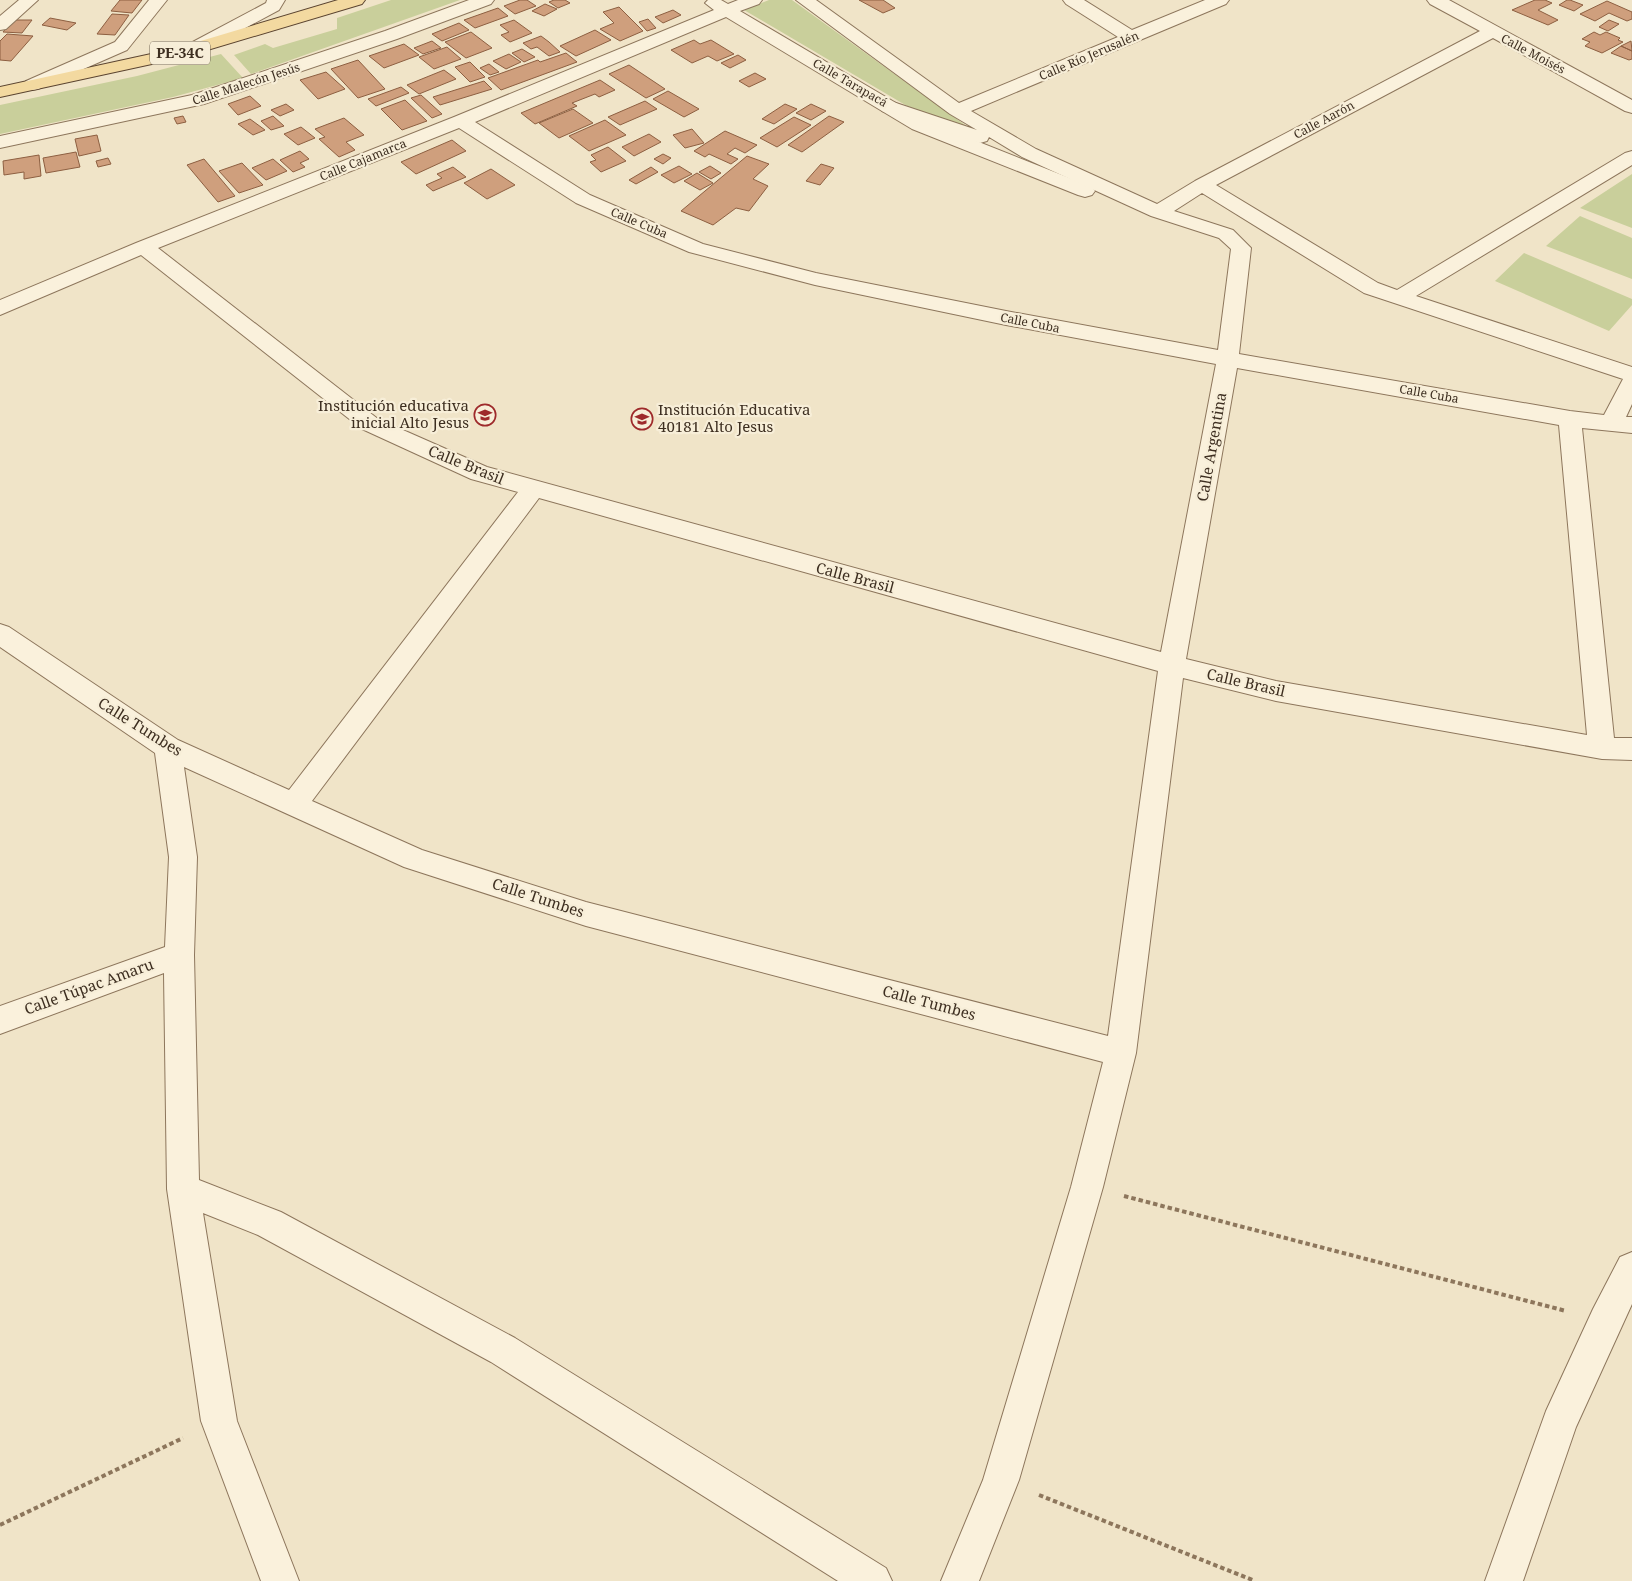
<svg xmlns="http://www.w3.org/2000/svg" width="1632" height="1581" font-family="'Noto Serif',serif">
	<style>
		.green { fill: #c9cf9b }
		.building { fill: #cf9f7d; stroke: #8d5f41 }
		.lines { fill: none; stroke-linecap: round; stroke-linejoin: round }
		.lane-casing { stroke: #8d765c; stroke-width: 2 }
		.street-casing { stroke: #8d765c; stroke-width: 2 }
		.primary-casing { stroke: #5b4430; stroke-width: 2 }
		.path { stroke: #8d765c; stroke-width: 4; stroke-dasharray: 4.5 3; stroke-linecap: butt }
		.lane { fill: #faf1dc; fill-rule: evenodd }
		.street { fill: #faf1dc; fill-rule: evenodd }
		.primary { fill: #f3d9a0; fill-rule: evenodd }
		.labels { text-anchor: middle; stroke-width: 4.5; stroke-linejoin: round; paint-order: stroke }
		.far-street-label { font-size: 12px; fill: #3d2e20; stroke: #f7eed8 }
		.shield { fill: #f7eed8; stroke: #756857; stroke-width: 1 }
		.shield-label { font-size: 14px; font-weight: bold; fill: #3d2e20 }
		.poi-label { font-size: 15px; fill: #3d2e20; stroke: #f7eed8; text-anchor: end }
		.street-label { font-size: 15px; fill: #3d2e20; stroke: #f7eed8 }
	</style>
	<rect width="100%" height="100%" fill="#f0e4c8"/>
	<!-- green -->
	<path class="green" d="M 391,0 L 460,0 L 251,74 L 234,55 L 265,44 L 273,48 L 337,29 L 337,18 Z
		M 769,0 L 792,0 L 972,130 L 907,106 L 744,10 Z
		M 221,54 L 243,78 L 173,97 L 0,134 L 0,105 L 137,76 Z
		M 1632,174 L 1632,228 L 1580,208 Z
		M 1580,216 L 1632,238 L 1632,279 L 1546,246 Z
		M 1524,253 L 1632,299 L 1632,305 L 1609,331 L 1495,281 Z"/>
	<!-- building -->
	<path class="building" d="M 120,0 L 142,0 L 132,13 L 111,11 Z
		M 520,0 L 527,0 L 536,6 L 515,14 L 504,6 Z
		M 554,0 L 565,0 L 570,3 L 558,8 L 549,2 Z
		M 859,0 L 883,0 L 895,8 L 883,13 Z
		M 1535,0 L 1545,0 L 1552,3 L 1538,10 L 1558,20 L 1548,25 L 1512,10 Z
		M 1567,0 L 1570,0 L 1583,5 L 1574,11 L 1559,5 Z
		M 1607,1 L 1632,12 L 1632,19 L 1627,21 L 1609,13 L 1595,21 L 1580,14 Z
		M 545,4 L 557,9 L 544,16 L 532,11 Z
		M 619,7 L 643,31 L 620,41 L 600,29 L 614,23 L 603,12 Z
		M 498,8 L 508,16 L 475,28 L 464,20 Z
		M 673,10 L 681,15 L 663,23 L 655,17 Z
		M 112,14 L 129,15 L 115,35 L 97,34 Z
		M 50,18 L 76,23 L 67,30 L 42,25 Z
		M 648,19 L 656,28 L 647,31 L 639,22 Z
		M 13,20 L 32,20 L 22,33 L 3,32 Z
		M 514,20 L 532,33 L 510,42 L 501,35 L 509,32 L 500,25 Z
		M 1609,20 L 1619,24 L 1608,31 L 1599,27 Z
		M 459,23 L 469,30 L 442,41 L 432,34 Z
		M 595,30 L 611,40 L 576,56 L 560,46 Z
		M 471,32 L 492,48 L 466,58 L 445,42 Z
		M 1594,32 L 1600,35 L 1606,32 L 1620,38 L 1618,40 L 1623,42 L 1602,53 L 1585,46 L 1590,42 L 1582,39 Z
		M 7,34 L 33,36 L 11,61 L 0,60 L 0,41 Z
		M 541,36 L 549,42 L 560,52 L 549,56 L 537,47 L 531,49 L 523,43 Z
		M 694,40 L 700,44 L 711,40 L 734,54 L 717,61 L 708,56 L 692,63 L 671,50 Z
		M 432,41 L 441,48 L 423,54 L 414,48 Z
		M 1631,41 L 1632,51 L 1621,46 Z
		M 404,44 L 419,55 L 384,68 L 369,56 Z
		M 1621,46 L 1632,51 L 1632,59 L 1629,60 L 1611,53 Z
		M 447,47 L 461,59 L 434,69 L 419,57 Z
		M 522,49 L 535,57 L 524,62 L 512,53 Z
		M 566,53 L 577,62 L 501,90 L 488,78 L 538,60 L 540,62 Z
		M 509,54 L 521,62 L 506,69 L 493,61 Z
		M 738,55 L 746,60 L 730,68 L 721,63 Z
		M 358,60 L 385,89 L 358,98 L 331,69 Z
		M 470,62 L 485,77 L 470,82 L 455,67 Z
		M 489,64 L 499,72 L 490,75 L 480,68 Z
		M 629,65 L 665,89 L 646,98 L 609,74 Z
		M 444,70 L 456,79 L 419,94 L 407,85 Z
		M 326,72 L 345,89 L 318,99 L 300,80 Z
		M 755,73 L 766,79 L 749,87 L 739,81 Z
		M 600,80 L 615,90 L 599,97 L 595,94 L 572,103 L 577,106 L 535,124 L 521,113 Z
		M 484,81 L 492,89 L 440,105 L 433,97 Z
		M 401,87 L 409,93 L 376,106 L 368,99 Z
		M 668,91 L 699,109 L 684,117 L 653,99 Z
		M 421,95 L 442,114 L 432,118 L 411,98 Z
		M 250,96 L 261,106 L 238,115 L 228,104 Z
		M 405,100 L 427,121 L 402,130 L 381,109 Z
		M 645,101 L 657,109 L 620,125 L 608,117 Z
		M 286,104 L 294,110 L 280,116 L 271,110 Z
		M 785,104 L 797,109 L 774,124 L 762,119 Z
		M 811,104 L 826,111 L 811,120 L 796,113 Z
		M 573,109 L 593,123 L 559,138 L 539,123 Z
		M 183,116 L 186,122 L 177,124 L 174,118 Z
		M 273,116 L 284,126 L 271,130 L 261,121 Z
		M 829,116 L 844,122 L 802,152 L 788,145 Z
		M 794,117 L 811,125 L 777,147 L 760,138 Z
		M 344,118 L 364,135 L 346,142 L 355,150 L 339,157 L 319,139 L 325,137 L 315,129 Z
		M 250,119 L 265,130 L 253,135 L 238,124 Z
		M 605,120 L 626,135 L 589,151 L 569,136 Z
		M 301,127 L 315,138 L 298,145 L 284,134 Z
		M 692,129 L 704,143 L 685,148 L 673,135 Z
		M 725,131 L 757,145 L 745,153 L 735,148 L 727,154 L 738,159 L 731,164 L 709,154 L 705,157 L 694,151 Z
		M 649,134 L 661,142 L 634,156 L 622,147 Z
		M 97,135 L 101,151 L 79,156 L 75,139 Z
		M 452,140 L 466,151 L 416,174 L 401,162 Z
		M 608,147 L 626,161 L 601,172 L 590,162 L 596,160 L 591,155 Z
		M 300,151 L 309,159 L 300,163 L 305,167 L 293,172 L 280,160 Z
		M 76,152 L 80,167 L 46,173 L 43,158 Z
		M 663,154 L 671,158 L 663,164 L 654,159 Z
		M 39,155 L 41,176 L 24,179 L 24,172 L 4,175 L 3,161 Z
		M 747,156 L 769,164 L 753,179 L 768,186 L 749,211 L 736,208 L 713,225 L 681,211 Z
		M 108,158 L 111,164 L 98,167 L 96,161 Z
		M 204,159 L 235,196 L 218,202 L 187,165 Z
		M 273,159 L 287,171 L 266,180 L 252,168 Z
		M 242,163 L 263,185 L 239,193 L 219,171 Z
		M 821,164 L 834,168 L 820,185 L 806,181 Z
		M 679,166 L 692,174 L 674,183 L 661,175 Z
		M 710,166 L 721,173 L 711,179 L 699,172 Z
		M 453,167 L 466,177 L 433,191 L 426,185 L 442,178 L 437,174 Z
		M 651,167 L 658,172 L 636,184 L 629,180 Z
		M 491,169 L 515,185 L 487,199 L 464,183 Z
		M 697,173 L 713,183 L 700,190 L 684,181 Z"/>
	<g class="lines">
		<!-- lane casing -->
		<g class="lane-casing">
			<path id="lane" d="M 889,101 L 896,103 L 926,121 L 1092,187 L 1095,191 L 1092,195 L 1085,197 L 1078,195 L 912,129 L 882,111 L 880,107 L 882,103 Z"/>
		</g>
		<!-- street casing -->
		<g class="street-casing">
			<path id="street" d="M 19,0 L 38,0 L 6,29 L 0,30 L 0,16 Z
				M 149,0 L 167,0 L 127,50 L 38,89 L 32,90 L 26,89 L 23,85 L 26,81 L 115,42 Z
				M 267,0 L 285,0 L 279,10 L 199,53 L 193,54 L 187,53 L 184,49 L 187,45 L 266,3 Z
				M 469,0 L 494,0 L 491,4 L 397,39 L 204,104 L 0,148 L 0,136 L 192,95 L 385,31 Z
				M 708,0 L 721,0 L 728,4 L 738,0 L 762,0 L 759,4 L 740,11 L 896,103 L 977,130 L 950,114 L 796,0 L 816,0 L 959,103 L 1118,37 L 1066,4 L 1063,0 L 1084,0 L 1132,30 L 1205,0 L 1229,0 L 1226,4 L 971,111 L 1036,149 L 1157,204 L 1195,181 L 1480,31 L 1430,4 L 1427,0 L 1449,0 L 1632,100 L 1632,113 L 1625,111 L 1493,38 L 1216,185 L 1378,283 L 1397,290 L 1625,153 L 1632,151 L 1632,165 L 1416,296 L 1632,367 L 1632,404 L 1626,417 L 1632,417 L 1632,433 L 1582,428 L 1614,738 L 1632,738 L 1632,760 L 1602,759 L 1276,701 L 1183,678 L 1136,1053 L 1103,1187 L 1019,1480 L 979,1581 L 941,1581 L 983,1480 L 1071,1187 L 1103,1062 L 586,926 L 404,867 L 184,767 L 197,857 L 194,955 L 199,1180 L 281,1212 L 515,1338 L 886,1568 L 892,1581 L 838,1581 L 491,1362 L 258,1235 L 203,1213 L 237,1421 L 299,1581 L 261,1581 L 201,1421 L 167,1189 L 164,973 L 0,1034 L 0,1006 L 165,947 L 169,857 L 155,753 L 0,647 L 0,624 L 9,627 L 178,740 L 289,790 L 518,492 L 471,479 L 362,429 L 141,255 L 0,315 L 0,300 L 136,243 L 454,117 L 714,10 L 705,3 ZM 726,17 L 882,111 L 980,143 L 987,141 L 989,137 L 1022,157 L 1151,216 L 1219,238 L 1231,249 L 1218,350 L 1006,311 L 816,273 L 703,244 L 590,195 L 475,122 ZM 459,128 L 576,203 L 689,252 L 815,285 L 1006,325 L 1216,364 L 1161,652 L 487,467 L 378,419 L 158,248 ZM 1202,193 L 1364,293 L 1623,379 L 1604,415 L 1570,411 L 1239,354 L 1251,248 L 1233,230 L 1174,211 ZM 1237,368 L 1559,425 L 1587,735 L 1276,681 L 1186,659 ZM 539,498 L 1158,671 L 1108,1036 L 586,902 L 422,850 L 312,801 Z
				M 1632,1252 L 1632,1304 L 1576,1427 L 1523,1581 L 1485,1581 L 1546,1411 L 1593,1309 L 1620,1257 Z"/>
		</g>
		<!-- primary casing -->
		<g class="primary-casing">
			<path id="primary" d="M 338,0 L 365,0 L 362,4 L 184,57 L 0,97 L 0,87 L 174,49 Z"/>
		</g>
		<!-- path -->
		<path class="path" d="M 1124,1196 L 1566,1311
			M 1039,1495 L 1255,1581
			M 0,1525 L 183,1438"/>
		<!-- lane -->
		<use href="#lane" class="lane"/>
		<!-- street -->
		<use href="#street" class="street"/>
		<!-- primary -->
		<use href="#primary" class="primary"/>
	</g>
	<!-- icons -->
	<defs>
		<g id="school-ring" transform="scale(1.125)"><circle r="9.5" fill="#f7eed8" stroke="#9e2a2b" stroke-width="1.5"/><path d="M0-5L7-2L0 1L-7-2ZM-4 1L0 2.5L4 1V4Q0 6-4 4Z" fill="#9e2a2b"/></g>
	</defs>
	<g fill-rule="evenodd">
		<use href="#school-ring" x="485" y="415"/>
		<use href="#school-ring" x="642" y="419"/>
	</g>
	<g class="labels">
		<!-- far-street labels -->
		<g class="far-street-label">
			<text transform="translate(1533 54) rotate(28)" y="4">Calle Moisés</text>
			<text transform="translate(1089 56) rotate(-23)" y="4">Calle Río Jerusalén</text>
			<text transform="translate(850 83) rotate(30)" y="4">Calle Tarapacá</text>
			<text transform="translate(246 84) rotate(-18)" y="4">Calle Malecón Jesús</text>
			<text transform="translate(1324 120) rotate(-28)" y="4">Calle Aarón</text>
			<text transform="translate(363 160) rotate(-22)" y="4">Calle Cajamarca</text>
			<text transform="translate(639 223) rotate(23)" y="4">Calle Cuba</text>
			<text transform="translate(1030 323) rotate(11)" y="4">Calle Cuba</text>
			<text transform="translate(1429 394) rotate(10)" y="4">Calle Cuba</text>
		</g>
		<!-- shield labels -->
		<rect class="shield" x="150" y="41.5" width="60" height="23" rx="4"/>
		<g class="shield-label">
			<text x="180" y="58">PE-34C</text>
		</g>
		<!-- poi labels -->
		<g class="poi-label">
			<text x="469" y="411">Institución educativa<tspan x="469" dy="17">inicial Alto Jesus</tspan></text>
			<text x="658" y="415" text-anchor="start">Institución Educativa<tspan x="658" dy="17">40181 Alto Jesus</tspan></text>
		</g>
		<!-- street labels -->
		<g class="street-label">
			<text transform="translate(1212 447) rotate(-80)" y="5">Calle Argentina</text>
			<text transform="translate(466 465) rotate(22)" y="5">Calle Brasil</text>
			<text transform="translate(855 578) rotate(15)" y="5">Calle Brasil</text>
			<text transform="translate(1246 683) rotate(13)" y="5">Calle Brasil</text>
			<text transform="translate(140 727) rotate(32)" y="5">Calle Tumbes</text>
			<text transform="translate(538 898) rotate(18)" y="5">Calle Tumbes</text>
			<text transform="translate(89 987) rotate(-20)" y="5">Calle Túpac Amaru</text>
			<text transform="translate(929 1003) rotate(15)" y="5">Calle Tumbes</text>
		</g>
	</g>
</svg>
